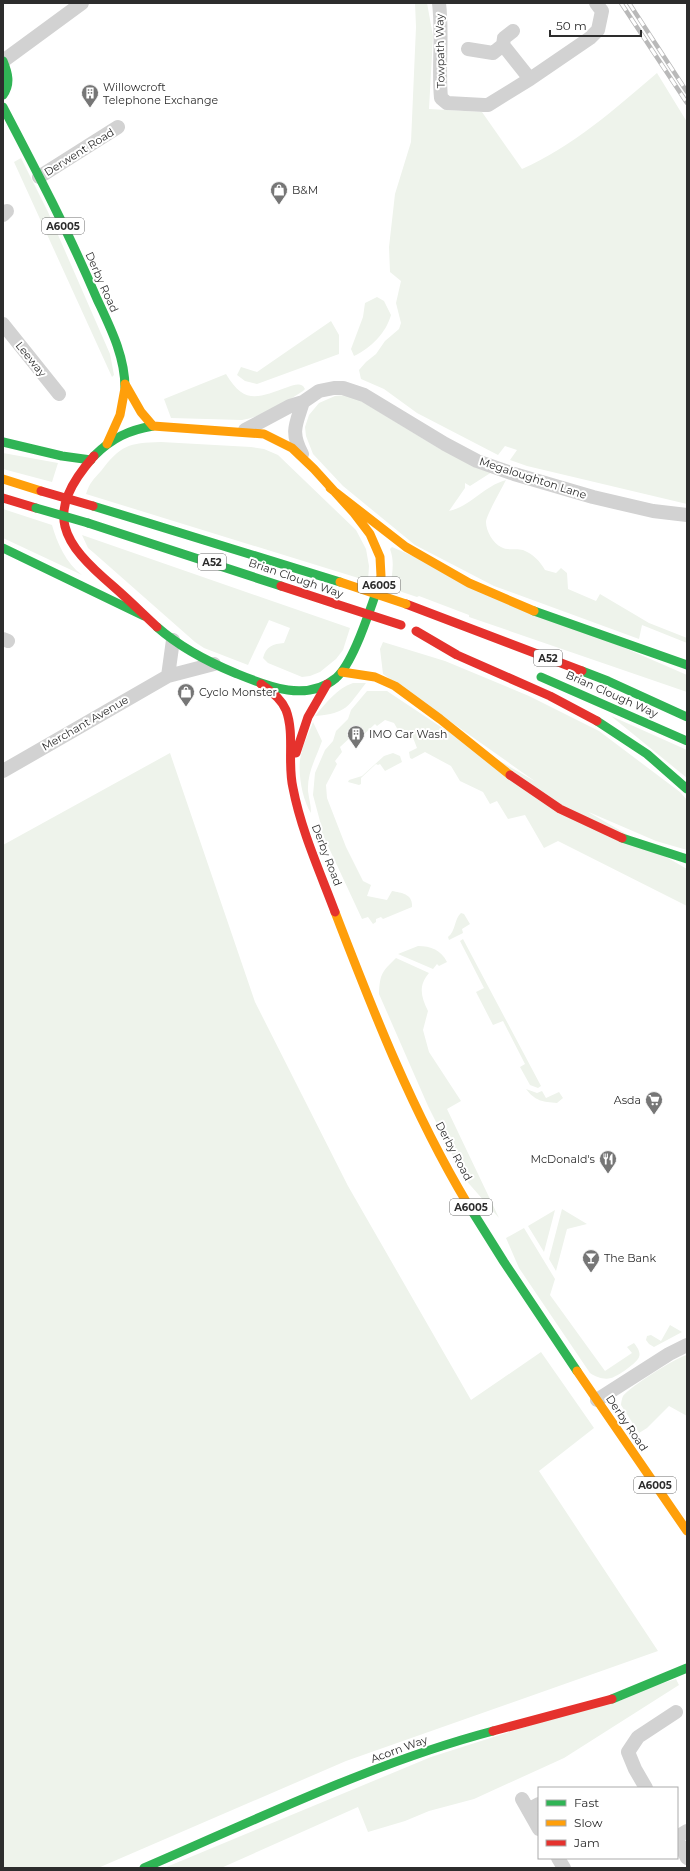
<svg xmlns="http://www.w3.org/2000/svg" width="690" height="1871" font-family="Montserrat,sans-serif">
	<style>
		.green { fill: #eef3eb }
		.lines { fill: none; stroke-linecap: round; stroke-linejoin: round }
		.street { stroke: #d2d2d2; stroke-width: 14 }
		.fast { stroke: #30b455; stroke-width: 9 }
		.slow { stroke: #ff9f0a; stroke-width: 9 }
		.jam { stroke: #e5322d; stroke-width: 9 }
		.rail-casing { stroke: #b9b9b9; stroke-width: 4.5 }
		.rail { stroke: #fff; stroke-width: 3; stroke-dasharray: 9; stroke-linecap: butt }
		.fast-bridge { stroke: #30b455; stroke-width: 9 }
		.slow-bridge { stroke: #ff9f0a; stroke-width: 9 }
		.jam-bridge { stroke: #e5322d; stroke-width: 9 }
		.labels { text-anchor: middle; stroke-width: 4; stroke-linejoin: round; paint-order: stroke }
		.shield { fill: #fff; stroke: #6c6c6c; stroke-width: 1 }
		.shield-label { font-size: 10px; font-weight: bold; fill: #2d2d2d }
		.street-label { font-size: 11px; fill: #2d2d2d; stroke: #fff }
		.poi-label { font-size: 11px; fill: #2d2d2d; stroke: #fff; text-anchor: start }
	</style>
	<rect width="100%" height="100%" fill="#fff"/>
	<!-- green -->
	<path class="green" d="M 415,3 L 427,3 L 433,36 L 429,109 L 482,112 L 522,169 C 572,147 615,109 657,73 L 687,122 L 687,504 L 527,466 L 510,460 L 517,450 L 505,446 L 498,455 L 417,413 L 384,389 L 361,379 L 359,370 L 366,362 L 376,354 L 385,341 L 399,329 L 401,323 L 396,303 L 401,281 L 390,272 L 389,247 L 395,194 L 411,142 L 416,27 Z
		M 21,158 L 48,212 L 110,354 L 114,375 L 112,377 L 14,162 Z
		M 377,297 L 384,301 L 391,315 C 386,333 371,348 354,356 L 351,349 L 363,317 L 365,303 Z
		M 331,321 L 339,335 L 339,354 L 257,384 L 245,381 L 237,375 L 241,367 L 257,372 Z
		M 226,374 C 245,406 259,397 288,387 C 294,385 298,383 303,386 L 305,389 L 303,391 C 284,403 265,416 242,420 L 171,418 L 164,399 Z
		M 345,395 L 353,396 L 440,449 L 492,472 L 470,486 L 465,483 L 465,488 L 449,511 C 471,506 484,486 506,480 C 502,488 486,516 486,522 C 486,531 493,543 501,547 C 507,551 516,548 523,550 C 533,554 540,561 545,570 L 556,573 L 561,568 L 567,573 L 568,589 L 596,601 L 600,594 L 649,623 L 687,638 L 687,643 L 642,625 L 639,639 L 494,586 L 415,545 L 343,486 L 313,454 L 306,436 L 305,427 L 309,415 L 319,403 L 335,396 Z
		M 161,442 L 251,447 L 264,449 L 278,455 L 356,530 L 366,549 L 369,566 L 368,581 L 86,494 C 90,482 93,480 101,471 C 121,445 128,443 161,442 Z
		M 3,453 L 58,463 L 52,482 L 3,469 Z
		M 3,509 L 52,525 C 57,543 66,563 82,575 L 3,538 Z
		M 82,535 L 350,628 L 343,650 L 336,659 L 320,672 L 310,676 L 302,677 L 268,663 L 263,658 C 266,646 273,644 284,643 L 290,628 L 269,620 L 248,665 L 204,648 L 195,642 L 94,553 L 88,548 Z
		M 392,547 L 687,675 L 687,692 L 469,617 L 469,615 L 419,596 L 417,597 L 390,588 C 392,575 395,562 390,549 Z
		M 383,642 L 445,661 L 529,696 L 599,731 L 680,792 L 687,800 L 687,850 L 656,841 L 563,801 L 383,674 L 380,649 Z
		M 353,683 L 366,683 C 347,707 348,713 315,716 C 326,703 336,689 353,683 Z
		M 367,691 L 387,691 L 441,727 L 687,869 L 687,906 L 558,841 L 544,848 L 525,815 L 508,819 L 497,801 L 490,804 L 483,792 L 460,781 L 451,766 L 425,752 L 412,759 L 410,758 L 409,752 L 417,748 L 412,735 L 402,737 L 394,723 L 385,720 L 377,726 L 375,724 L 359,739 L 354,734 L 340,747 L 342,752 L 335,761 L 337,764 L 326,785 L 327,798 L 346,847 L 363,881 L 371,885 L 367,896 L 387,900 L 392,891 C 402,893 413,894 412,907 L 383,919 L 381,917 L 376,919 L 376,922 L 373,924 L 368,917 L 362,919 L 322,833 L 321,825 L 313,795 L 315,773 L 325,750 L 333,741 L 336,731 L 348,719 L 351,710 Z
		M 611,716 L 687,750 L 687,778 Z
		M 313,722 L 322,741 C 316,758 307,773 308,791 C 309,799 311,805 311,813 C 302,800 297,770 301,755 C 303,744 309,733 313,722 Z
		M 170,753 L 255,1002 L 348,1186 L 471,1400 L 541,1352 L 594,1428 L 539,1471 L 658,1651 L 346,1761 L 98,1868 L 3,1868 L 3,845 Z
		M 393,753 L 400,756 L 402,762 L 385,771 L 380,764 L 378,765 L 376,764 L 361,778 L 361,784 L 359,785 L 348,782 L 349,780 L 362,776 L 384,756 Z
		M 461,913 L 464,914 L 470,924 L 462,929 L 463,933 L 449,940 L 448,937 C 456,931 454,919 461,913 Z
		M 463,939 L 541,1086 L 538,1088 L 530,1085 L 520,1067 L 525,1064 L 503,1021 L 493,1025 L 476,992 L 484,988 L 460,941 Z
		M 418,946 C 431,946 441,950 447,962 L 439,966 L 437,964 L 433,969 L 398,954 Z
		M 396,958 L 429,973 C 418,986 421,997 428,1011 L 423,1030 L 429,1052 L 461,1101 L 447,1109 L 499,1218 L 464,1178 L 428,1106 L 379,994 C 380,973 382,972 396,958 Z
		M 526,1089 L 537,1093 L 542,1091 L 546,1098 L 559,1092 L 563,1098 L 557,1103 C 543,1102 535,1101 526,1089 Z
		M 562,1209 L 587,1224 L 567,1229 L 556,1271 L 549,1259 Z
		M 555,1210 L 544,1252 L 528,1226 Z
		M 524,1228 L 555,1279 L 550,1295 L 605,1371 L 632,1353 L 627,1347 L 634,1343 C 637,1347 641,1352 639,1357 C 638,1362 617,1377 611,1378 C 604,1380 596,1377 590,1373 L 519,1268 L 506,1238 Z
		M 670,1325 L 682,1332 L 654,1347 L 649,1344 L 646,1340 L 647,1336 L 651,1335 L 661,1341 Z
		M 687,1355 L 687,1416 L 669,1406 L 647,1428 L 639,1433 L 621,1405 C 621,1403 622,1398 623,1396 C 631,1386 675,1358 687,1355 Z
		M 676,1679 L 679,1685 L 564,1758 L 474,1799 L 429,1811 L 405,1821 L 368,1832 L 358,1807 L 221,1868 L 164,1868 L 431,1757 Z"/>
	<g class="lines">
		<!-- street -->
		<path class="street" d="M 439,3 C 443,35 438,67 441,98 L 447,103 L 484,105 L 488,105 L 530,79 L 590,38 L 598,30 L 602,11 L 596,3
			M 513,31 L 504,38 L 503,45 L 530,79
			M 468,49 L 493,53 L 503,45
			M 3,61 L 82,3
			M 39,177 L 118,127
			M 3,215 L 7,211
			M 3,324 L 59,394
			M 245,430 L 290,406 L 303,402 L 319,391 L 334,388 L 343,388 L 364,395 L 445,444 L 477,461 L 514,474 L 593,497 L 653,511 L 687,515
			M 302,454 C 290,432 296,424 303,402
			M 3,639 L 8,641
			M 168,676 L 173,640
			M 3,771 L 168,676 L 214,664
			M 597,1400 L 669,1354 L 687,1345
			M 646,1788 L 635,1769 L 628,1752 L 638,1737 L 676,1712
			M 522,1799 L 539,1829
			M 528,1810 L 539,1804
			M 677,1837 L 687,1831
			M 677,1839 L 687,1858
			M 558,1858 L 564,1868"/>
		<!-- fast -->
		<path class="fast" d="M 3,61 C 8,73 11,84 3,95
			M 3,107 C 36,170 69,233 97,299 C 110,327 125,356 125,388
			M 3,442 L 62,456 L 91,460
			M 94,456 C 112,438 129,430 153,426
			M 93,506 L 340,582
			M 88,523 L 281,586
			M 3,548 L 144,616
			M 534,611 L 687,665
			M 157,627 C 181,648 206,661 235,673 C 267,686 306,703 336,678 C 353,663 368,615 376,593
			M 582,671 L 608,681 L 687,717
			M 541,677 L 687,741
			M 597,721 L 647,754 L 687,789
			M 622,838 L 687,859
			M 467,1203 L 504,1262 L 577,1371
			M 612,1699 L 687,1668
			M 144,1868 C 258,1819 372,1763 493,1731"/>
		<!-- slow -->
		<path class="slow" d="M 125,384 L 141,412 L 153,426
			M 153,426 L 264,434 L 292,448 L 314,469 L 354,513 L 370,534 L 380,557 L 381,576 L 376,593
			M 107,444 L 120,415 L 125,388
			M 3,479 L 41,491
			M 330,488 L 406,547 L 469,583 L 534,611
			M 342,672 L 375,677 L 395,686 L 440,719 L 510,775
			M 335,912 C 373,1011 412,1111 467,1203
			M 577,1371 L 687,1531"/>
		<!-- jam -->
		<path class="jam" d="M 94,456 C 43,514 61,542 114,587 C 129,600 143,614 157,627
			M 3,498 L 36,508
			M 281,586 L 336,604
			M 406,604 L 582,671
			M 416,631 L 457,655 L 550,696 L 597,721
			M 261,684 C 271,692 281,698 286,710 C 295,734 287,763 293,788 C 301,830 320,872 335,912
			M 296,753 L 308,717 L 327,684
			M 510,775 L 560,809 L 622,838
			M 493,1731 L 612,1699"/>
		<!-- rail casing -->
		<g class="rail-casing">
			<path id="rail" d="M 621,3 L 687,103
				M 629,3 L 687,92"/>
		</g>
		<!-- rail -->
		<use href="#rail" class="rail"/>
		<!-- fast-bridge -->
		<path class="fast-bridge" d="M 36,508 L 88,523"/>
		<!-- slow-bridge -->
		<path class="slow-bridge" d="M 340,582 L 406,604"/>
		<!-- jam-bridge -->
		<path class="jam-bridge" d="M 41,491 L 93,506
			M 336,604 L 401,625"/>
	</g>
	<!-- icons -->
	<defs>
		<g id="building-pin" transform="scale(0.9)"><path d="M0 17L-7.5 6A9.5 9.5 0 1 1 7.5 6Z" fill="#767676" stroke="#fff"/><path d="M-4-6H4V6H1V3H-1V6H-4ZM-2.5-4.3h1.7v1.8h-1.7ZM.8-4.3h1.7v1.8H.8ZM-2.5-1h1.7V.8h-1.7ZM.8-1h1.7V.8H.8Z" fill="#fff"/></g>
		<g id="shop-pin" transform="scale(0.9)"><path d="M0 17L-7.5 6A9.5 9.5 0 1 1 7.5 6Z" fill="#767676" stroke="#fff"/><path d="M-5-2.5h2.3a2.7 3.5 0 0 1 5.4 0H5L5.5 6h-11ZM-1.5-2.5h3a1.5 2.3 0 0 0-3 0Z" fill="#fff"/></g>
		<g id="supermarket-pin" transform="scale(0.9)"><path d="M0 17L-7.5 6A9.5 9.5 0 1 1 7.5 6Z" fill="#767676" stroke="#fff"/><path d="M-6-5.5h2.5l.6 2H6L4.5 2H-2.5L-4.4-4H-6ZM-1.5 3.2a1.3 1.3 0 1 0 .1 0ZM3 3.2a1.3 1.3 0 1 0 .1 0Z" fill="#fff"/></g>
		<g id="restaurant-pin" transform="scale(0.9)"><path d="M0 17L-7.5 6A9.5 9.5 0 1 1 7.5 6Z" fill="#767676" stroke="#fff"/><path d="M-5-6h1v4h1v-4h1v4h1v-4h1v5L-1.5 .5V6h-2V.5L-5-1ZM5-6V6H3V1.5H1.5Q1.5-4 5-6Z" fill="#fff"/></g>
		<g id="bar-pin" transform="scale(0.9)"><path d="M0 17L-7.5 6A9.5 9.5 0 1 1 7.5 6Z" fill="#767676" stroke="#fff"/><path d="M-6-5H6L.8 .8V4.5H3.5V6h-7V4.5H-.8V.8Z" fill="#fff"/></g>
	</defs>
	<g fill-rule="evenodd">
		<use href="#building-pin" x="90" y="93"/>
		<use href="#shop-pin" x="279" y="190"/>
		<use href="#shop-pin" x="186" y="692"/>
		<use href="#building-pin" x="356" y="734"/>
		<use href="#supermarket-pin" x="654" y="1100"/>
		<use href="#restaurant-pin" x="608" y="1159"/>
		<use href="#bar-pin" x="591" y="1258"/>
	</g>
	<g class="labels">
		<!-- shield labels -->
		<g class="shield">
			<rect x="42" y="218" width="42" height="16" rx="3"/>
			<rect x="198" y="554" width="28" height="16" rx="3"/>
			<rect x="358" y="577" width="42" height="16" rx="3"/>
			<rect x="534" y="650" width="28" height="16" rx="3"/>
			<rect x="450" y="1199" width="42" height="16" rx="3"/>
			<rect x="634" y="1477" width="42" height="16" rx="3"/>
		</g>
		<g class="shield-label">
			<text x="63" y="230">A6005</text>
			<text x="212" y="566">A52</text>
			<text x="379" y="589">A6005</text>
			<text x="548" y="662">A52</text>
			<text x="471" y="1211">A6005</text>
			<text x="655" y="1489">A6005</text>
		</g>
		<!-- street labels -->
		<g class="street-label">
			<text transform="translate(440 51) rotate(-91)" y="4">Towpath Way</text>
			<text transform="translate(79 152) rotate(-32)" y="4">Derwent Road</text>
			<text transform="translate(102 282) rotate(66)" y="4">Derby Road</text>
			<text transform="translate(31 359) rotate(51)" y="4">Leeway</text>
			<text transform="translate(533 478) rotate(18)" y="4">Megaloughton Lane</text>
			<text transform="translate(296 578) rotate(19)" y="4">Brian Clough Way</text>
			<text transform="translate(612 694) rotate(24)" y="4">Brian Clough Way</text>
			<text transform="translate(85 723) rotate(-30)" y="4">Merchant Avenue</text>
			<text transform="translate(327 855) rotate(69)" y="4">Derby Road</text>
			<text transform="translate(454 1151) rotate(62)" y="4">Derby Road</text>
			<text transform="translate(627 1423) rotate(56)" y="4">Derby Road</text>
			<text transform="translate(399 1749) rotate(-20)" y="4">Acorn Way</text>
		</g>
		<!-- poi labels -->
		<g class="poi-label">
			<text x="103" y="91">Willowcroft<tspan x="103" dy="13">Telephone Exchange</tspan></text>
			<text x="292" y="194">B&amp;M</text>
			<text x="199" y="696">Cyclo Monster</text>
			<text x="369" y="738">IMO Car Wash</text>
			<text x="641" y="1104" text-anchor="end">Asda</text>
			<text x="595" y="1163" text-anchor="end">McDonald's</text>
			<text x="604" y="1262">The Bank</text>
		</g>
	</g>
	<!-- border -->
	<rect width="690" height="1871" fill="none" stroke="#2d2d2d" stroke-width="8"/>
	<!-- legend -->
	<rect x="538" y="1787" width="140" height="72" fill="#ffffff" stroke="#ababab"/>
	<rect x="546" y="1800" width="20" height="6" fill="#30b455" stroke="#ababab"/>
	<text x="574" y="1807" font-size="12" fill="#2d2d2d">Fast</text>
	<rect x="546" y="1820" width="20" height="6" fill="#ff9f0a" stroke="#ababab"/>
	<text x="574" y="1827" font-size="12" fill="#2d2d2d">Slow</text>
	<rect x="546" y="1840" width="20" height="6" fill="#e5322d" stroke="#ababab"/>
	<text x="574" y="1847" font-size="12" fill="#2d2d2d">Jam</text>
	<!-- scale -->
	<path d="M550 30v6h91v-6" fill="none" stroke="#2d2d2d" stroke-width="2"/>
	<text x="556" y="30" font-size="12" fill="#2d2d2d" stroke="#ffffff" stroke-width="3" paint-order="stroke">50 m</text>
</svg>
